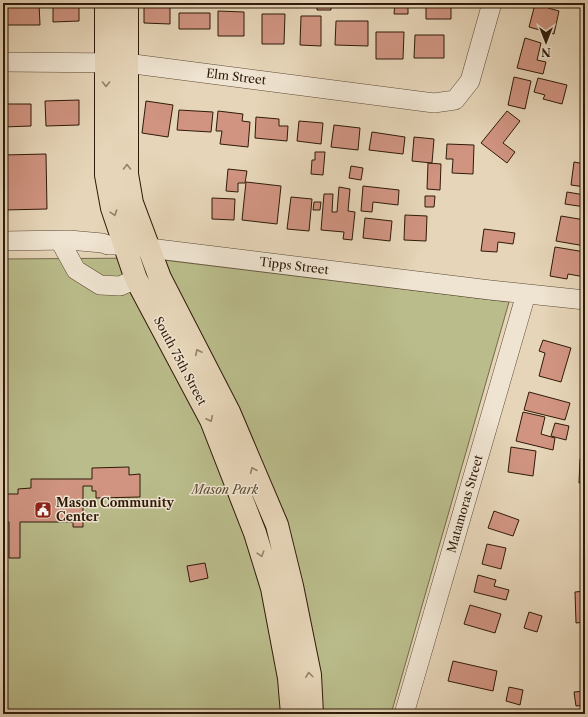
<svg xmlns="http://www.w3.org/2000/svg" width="588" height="717" font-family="'Libre Caslon Text',serif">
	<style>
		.park { fill: #babc8b; stroke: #746b4a }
		.building { fill: #d09481; stroke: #2f1a09 }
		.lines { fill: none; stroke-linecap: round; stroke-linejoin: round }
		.minor-casing { stroke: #5d4935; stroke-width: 20 }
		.major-casing { stroke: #2f1a09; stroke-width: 24 }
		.minor { stroke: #efe4d1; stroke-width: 19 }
		.major { stroke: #e6d5b8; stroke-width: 22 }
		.oneway { stroke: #948169 }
		.labels { text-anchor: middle; stroke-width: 3; stroke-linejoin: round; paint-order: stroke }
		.street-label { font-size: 12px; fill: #2f1a09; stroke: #efe4d1 }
		.park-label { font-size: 12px; font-style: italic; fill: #594b30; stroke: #efe4d1 }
		.poi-label { font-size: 12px; font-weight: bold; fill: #2f1a09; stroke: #efe4d1; text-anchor: start }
	</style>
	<rect width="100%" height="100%" fill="#e6d5b8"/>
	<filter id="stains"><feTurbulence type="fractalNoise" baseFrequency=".005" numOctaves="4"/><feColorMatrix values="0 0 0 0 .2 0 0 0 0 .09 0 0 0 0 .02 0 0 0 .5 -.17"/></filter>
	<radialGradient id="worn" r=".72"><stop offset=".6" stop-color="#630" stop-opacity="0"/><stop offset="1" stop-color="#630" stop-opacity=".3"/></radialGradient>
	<!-- park -->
	<path class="park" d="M 147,258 L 509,302 L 391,714 L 3,714 L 3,259 Z"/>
	<!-- building -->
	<path class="building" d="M 39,3 L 40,25 L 4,25 L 3,4 Z
		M 53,3 L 79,3 L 79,21 L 53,22 Z
		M 144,3 L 170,3 L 170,24 L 144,23 Z
		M 317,3 L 331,3 L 331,10 L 317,10 Z
		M 395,3 L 408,3 L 408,14 L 394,14 Z
		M 426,3 L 451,3 L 451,19 L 426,19 Z
		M 533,3 L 543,3 L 550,5 L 548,8 L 559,11 L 554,34 L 529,27 L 534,8 L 532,7 Z
		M 218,11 L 244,12 L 244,36 L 218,36 Z
		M 179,13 L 210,13 L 210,29 L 179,29 Z
		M 262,14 L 285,14 L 284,44 L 262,44 Z
		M 301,16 L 321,16 L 321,46 L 300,45 Z
		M 336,21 L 368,21 L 368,46 L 335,45 Z
		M 376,32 L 404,32 L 403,59 L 376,59 Z
		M 415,35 L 444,35 L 444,58 L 414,58 Z
		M 525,38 L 541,43 L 537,60 L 546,62 L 543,74 L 517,68 Z
		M 514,77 L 531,81 L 525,109 L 508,105 Z
		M 538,78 L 567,85 L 562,104 L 543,99 L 545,95 L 534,92 Z
		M 79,100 L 79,125 L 46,126 L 45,101 Z
		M 146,101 L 173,105 L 168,137 L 142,133 Z
		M 3,104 L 31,104 L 31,126 L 3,127 Z
		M 179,110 L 213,112 L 211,132 L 177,130 Z
		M 218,111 L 243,114 L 242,121 L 250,122 L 248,147 L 220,144 L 222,131 L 216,131 Z
		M 507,111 L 520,121 L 503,143 L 515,152 L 507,163 L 481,143 Z
		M 256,117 L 279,119 L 279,126 L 288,126 L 287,141 L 255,138 Z
		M 299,121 L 323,123 L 321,144 L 297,141 Z
		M 334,125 L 360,128 L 358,150 L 331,147 Z
		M 372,132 L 405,137 L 403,154 L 369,150 Z
		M 414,137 L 434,139 L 432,163 L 412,161 Z
		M 447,144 L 474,145 L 473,174 L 452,173 L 453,159 L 446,159 Z
		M 315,152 L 325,152 L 323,175 L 311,174 L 312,160 L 315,160 Z
		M 46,154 L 47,209 L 3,210 L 3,155 Z
		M 574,162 L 585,164 L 585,187 L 571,185 Z
		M 428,163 L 441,164 L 440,190 L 427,189 Z
		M 351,166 L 363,168 L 361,180 L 349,178 Z
		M 228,169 L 247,171 L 245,183 L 238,183 L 238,192 L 226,191 Z
		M 246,182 L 281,186 L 277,224 L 242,220 Z
		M 363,186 L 399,190 L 398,205 L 373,202 L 372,212 L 361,211 Z
		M 339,187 L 350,189 L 348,211 L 355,212 L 352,240 L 343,239 L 344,232 L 321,230 L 324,194 L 333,194 L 332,212 L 337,212 Z
		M 567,192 L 585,195 L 585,207 L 565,204 Z
		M 425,196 L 435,196 L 434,207 L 425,207 Z
		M 291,197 L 312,199 L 309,231 L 287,229 Z
		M 212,198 L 235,199 L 234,220 L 212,219 Z
		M 314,202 L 321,202 L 320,210 L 313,210 Z
		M 405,215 L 427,216 L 426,241 L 404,240 Z
		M 561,216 L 585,220 L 585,246 L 556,241 Z
		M 365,218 L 392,221 L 390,241 L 363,238 Z
		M 484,229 L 515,233 L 513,244 L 498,242 L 497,252 L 481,251 Z
		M 555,247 L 585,252 L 585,277 L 568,274 L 567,279 L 550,276 Z
		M 543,340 L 571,348 L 561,382 L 539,376 L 545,353 L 539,351 Z
		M 529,392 L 570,403 L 565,420 L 524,410 Z
		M 523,412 L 545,417 L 541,434 L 555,438 L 553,450 L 516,441 Z
		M 555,423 L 569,426 L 566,440 L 551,436 Z
		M 511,447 L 536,451 L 533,476 L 508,472 Z
		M 580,459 L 585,459 L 585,483 L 579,483 Z
		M 129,467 L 129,475 L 140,474 L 140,497 L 96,498 L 96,491 L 92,491 L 92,486 L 83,486 L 83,527 L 73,527 L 73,522 L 20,522 L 20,558 L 9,558 L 9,522 L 3,522 L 3,494 L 18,494 L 18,489 L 31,488 L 31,479 L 92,479 L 92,468 Z
		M 494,511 L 519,520 L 513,536 L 488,528 Z
		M 487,544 L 506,548 L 501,569 L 482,564 Z
		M 205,563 L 208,578 L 190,582 L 187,566 Z
		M 478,575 L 496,580 L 494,586 L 509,590 L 506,600 L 474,592 Z
		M 585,591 L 585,622 L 576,623 L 575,592 Z
		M 470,605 L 501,614 L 495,633 L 464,624 Z
		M 529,612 L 542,616 L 537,632 L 524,628 Z
		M 453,661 L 497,671 L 493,691 L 448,681 Z
		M 509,687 L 523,690 L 520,705 L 506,701 Z
		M 585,691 L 585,705 L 576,706 L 574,692 Z"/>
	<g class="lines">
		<!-- minor casing -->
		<g class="minor-casing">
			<path id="minor" d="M 3,62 L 126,63 L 434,103 L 455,100 L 470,81 L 492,3
				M 3,241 L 69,240 L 102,243 L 108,245 L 125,245 L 490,290 L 585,300
				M 60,241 L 76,270 L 100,285 L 120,286 L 136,279
				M 404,714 L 526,294"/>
		</g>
		<!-- major casing -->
		<g class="major-casing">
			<path id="major" d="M 106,3 L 106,175 L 112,208 L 136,279 L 211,420 L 255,533 L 272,588 L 289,678 L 292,714
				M 127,3 L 127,174 L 132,203 L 160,278 L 229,412 L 277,525 L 292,586 L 310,675 L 312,714"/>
		</g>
		<!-- minor -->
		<use href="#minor" class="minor"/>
		<!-- major -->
		<use href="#major" class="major"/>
	</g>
	<!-- one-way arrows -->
	<defs><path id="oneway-chevron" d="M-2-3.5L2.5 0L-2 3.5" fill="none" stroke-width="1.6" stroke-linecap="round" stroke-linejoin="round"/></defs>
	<g class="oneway">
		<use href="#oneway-chevron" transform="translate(106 84) rotate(90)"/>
		<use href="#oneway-chevron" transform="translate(127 167) rotate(-90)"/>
		<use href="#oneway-chevron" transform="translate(114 213) rotate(72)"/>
		<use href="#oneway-chevron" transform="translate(198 352) rotate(-117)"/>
		<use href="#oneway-chevron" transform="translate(210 419) rotate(65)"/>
		<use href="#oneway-chevron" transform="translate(253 470) rotate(-113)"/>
		<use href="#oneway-chevron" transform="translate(261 554) rotate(73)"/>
		<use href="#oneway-chevron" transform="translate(309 675) rotate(-97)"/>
	</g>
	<!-- icons -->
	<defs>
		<g id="civic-square" transform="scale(0.9)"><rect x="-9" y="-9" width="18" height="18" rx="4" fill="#8f2418" stroke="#efe4d1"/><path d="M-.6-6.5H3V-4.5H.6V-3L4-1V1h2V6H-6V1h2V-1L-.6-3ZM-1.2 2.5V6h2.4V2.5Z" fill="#fff"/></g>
	</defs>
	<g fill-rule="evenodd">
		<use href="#civic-square" x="43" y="510"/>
	</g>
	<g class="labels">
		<!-- street labels -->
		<g class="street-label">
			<text transform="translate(236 77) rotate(7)" y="4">Elm Street</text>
			<text transform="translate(294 266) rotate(7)" y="4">Tipps Street</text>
			<text transform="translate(180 361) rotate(62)" y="4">South 75th Street</text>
			<text transform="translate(465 504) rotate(-74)" y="4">Matamoras Street</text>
		</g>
		<!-- park labels -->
		<g class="park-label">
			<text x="225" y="494">Mason Park</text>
		</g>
		<!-- poi labels -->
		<g class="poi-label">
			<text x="56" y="507">Mason Community<tspan x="56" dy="14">Center</tspan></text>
		</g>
	</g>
	<!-- margin -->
	<rect width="588" height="717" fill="none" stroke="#e6d5b8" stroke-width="16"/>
	<rect x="4" y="4" width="580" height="709" fill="none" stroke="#2f1a09" stroke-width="2"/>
	<rect x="8" y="8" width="572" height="701" fill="none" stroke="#2f1a09"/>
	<!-- north arrow -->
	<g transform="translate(546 42) rotate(180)" stroke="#efe4d1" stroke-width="3" paint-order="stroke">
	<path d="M0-3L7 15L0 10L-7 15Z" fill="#2f1a09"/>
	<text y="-6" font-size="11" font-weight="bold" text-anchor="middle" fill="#2f1a09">N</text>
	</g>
	<rect width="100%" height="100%" filter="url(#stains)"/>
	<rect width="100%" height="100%" fill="url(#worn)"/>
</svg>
